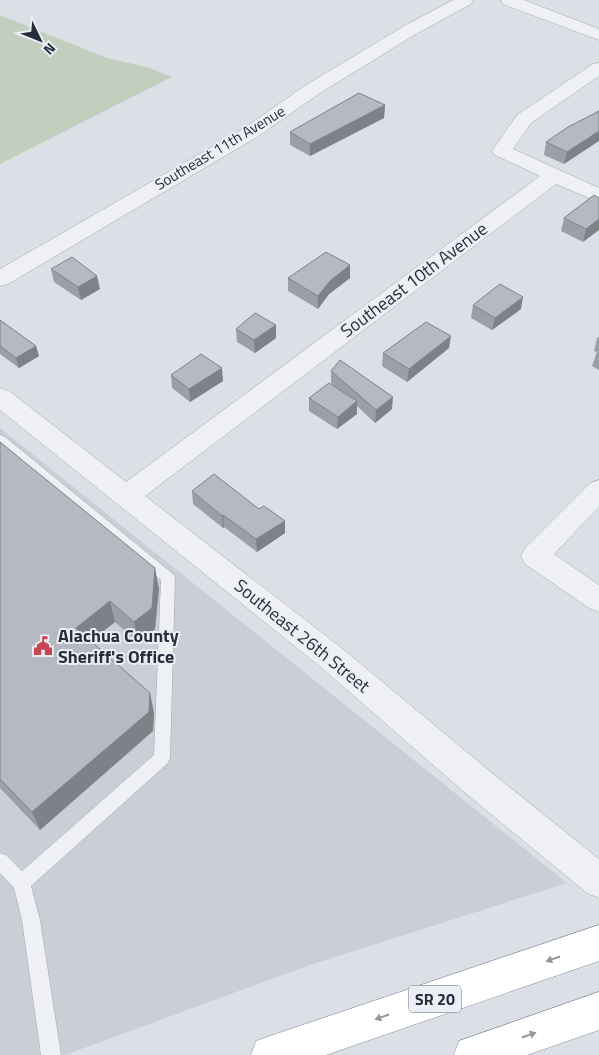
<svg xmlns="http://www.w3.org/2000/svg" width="599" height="1055" font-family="'Titillium Web',sans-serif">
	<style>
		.built { fill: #cacfd7 }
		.green { fill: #c2cfbe }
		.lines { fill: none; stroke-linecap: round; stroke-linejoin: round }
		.service-casing { stroke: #a2a7af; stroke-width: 1 }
		.minor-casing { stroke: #a2a7af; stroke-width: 1 }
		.trunk-casing { stroke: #848d9b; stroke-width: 1 }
		.service { fill: #eff0f4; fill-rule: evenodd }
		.minor { fill: #eff0f4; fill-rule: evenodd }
		.trunk { fill: #fff; fill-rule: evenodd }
		.wall { fill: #9b9fa7 }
		.shaded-wall { fill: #7e8288 }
		.building { fill: #b4b9c2; stroke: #7e8288 }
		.oneway { fill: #93969d }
		.labels { text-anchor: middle; stroke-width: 4; stroke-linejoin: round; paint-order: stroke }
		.far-street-label { font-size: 15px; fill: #272e3b; stroke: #ebeef4 }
		.shield { fill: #ebeef4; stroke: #626872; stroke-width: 1 }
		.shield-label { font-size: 16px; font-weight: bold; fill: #272e3b }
		.street-label { font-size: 18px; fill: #272e3b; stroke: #ebeef4 }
		.poi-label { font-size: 18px; font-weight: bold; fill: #272e3b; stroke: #ebeef4; text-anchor: start }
	</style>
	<rect width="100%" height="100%" fill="#dce0e6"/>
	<!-- built -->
	<path class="built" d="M 0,428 L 567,883 L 310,965 L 65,1055 L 0,1055 Z"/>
	<!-- green -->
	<path class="green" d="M 0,15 L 107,58 L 147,67 L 172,77 L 0,164 Z"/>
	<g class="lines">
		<!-- service casing -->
		<g class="service-casing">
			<path id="service" d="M 0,435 L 5,437 L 173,574 L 175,578 L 170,758 L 168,763 L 31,886 L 40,920 L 61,1055 L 41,1055 L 22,920 L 14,888 L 0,873 L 0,853 L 6,855 L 22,871 L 154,755 L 161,580 L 0,447 Z"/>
		</g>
		<!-- minor casing -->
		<g class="minor-casing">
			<path id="minor" d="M 453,0 L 473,0 L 471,4 L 416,34 L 320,93 L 257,137 L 8,284 L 0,286 L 0,269 L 243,129 L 306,85 L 404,26 Z
				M 501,0 L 524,0 L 599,29 L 599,40 L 503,4 Z
				M 599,63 L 599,76 L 531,123 L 513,149 L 599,188 L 599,202 L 556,184 L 145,496 L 344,650 L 487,769 L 599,859 L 599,898 L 587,893 L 463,791 L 322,668 L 0,410 L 0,388 L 9,391 L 126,482 L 540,176 L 495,155 L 492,151 L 517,115 L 593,64 Z
				M 599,480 L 599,507 L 554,554 L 599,585 L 599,612 L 589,608 L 525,564 L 521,556 L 525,548 L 590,483 Z"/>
		</g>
		<!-- trunk casing -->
		<g class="trunk-casing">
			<path id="trunk" d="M 599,925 L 599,961 L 326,1055 L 251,1055 L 256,1041 L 270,1036 Z
				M 599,992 L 599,1030 L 527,1055 L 454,1055 L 459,1041 Z"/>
		</g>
		<!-- service -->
		<use href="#service" class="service"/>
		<!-- minor -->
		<use href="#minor" class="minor"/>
		<!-- trunk -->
		<use href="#trunk" class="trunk"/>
	</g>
	<!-- wall -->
	<path class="wall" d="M 385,105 L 384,118 L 310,156 L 290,145 L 290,132 Z
		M 599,111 L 564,164 L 544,155 L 546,142 Z
		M 599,198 L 583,242 L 561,231 L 564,218 Z
		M 350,265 L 350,278 L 329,294 L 318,309 L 288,291 L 288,278 Z
		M 51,269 L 100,289 L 81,300 L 54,282 Z
		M 473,305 L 521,309 L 492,330 L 471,318 Z
		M 0,320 L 36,346 L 39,356 L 19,368 L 0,354 Z
		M 276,325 L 276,338 L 255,353 L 237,342 L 236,329 Z
		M 599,337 L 599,370 L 592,366 L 596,354 L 597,352 L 594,351 L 597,338 Z
		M 449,348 L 407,382 L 382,366 L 383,353 Z
		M 331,371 L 392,409 L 375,423 L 357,406 L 357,414 L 337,429 L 309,411 L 309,398 L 335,387 L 331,383 Z
		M 171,375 L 223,381 L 190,402 L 172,388 Z
		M 0,442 L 159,589 L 155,629 L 139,643 L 115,622 L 91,641 L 154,713 L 153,731 L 40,830 L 0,788 Z
		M 192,491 L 259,509 L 285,521 L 285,533 L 257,552 L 224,527 L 223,528 L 193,504 Z"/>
	<!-- shaded-wall -->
	<path class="shaded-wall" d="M 385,105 L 384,118 L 310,156 L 310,144 Z
		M 599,131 L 599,141 L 564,164 L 567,152 Z
		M 599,219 L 599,230 L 583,242 L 586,229 Z
		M 350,265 L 350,278 L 329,294 L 318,309 L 318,296 L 330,281 Z
		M 97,276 L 100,289 L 81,300 L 78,287 Z
		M 523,297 L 521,309 L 492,330 L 495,318 Z
		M 276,325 L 276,338 L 255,353 L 254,340 Z
		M 451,336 L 449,348 L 407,382 L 409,369 Z
		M 36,346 L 39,356 L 19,368 L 16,358 Z
		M 222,368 L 223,381 L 190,402 L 189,389 Z
		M 393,397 L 392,409 L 375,423 L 376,410 Z
		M 357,401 L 357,414 L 337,429 L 338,417 Z
		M 223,515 L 224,527 L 223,528 L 222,516 Z
		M 285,521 L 285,533 L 257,552 L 256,539 Z
		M 155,568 L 159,589 L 155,629 L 139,643 L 134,622 Z
		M 110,601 L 115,622 L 82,648 L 76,628 Z
		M 150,693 L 154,713 L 153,731 L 40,830 L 32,812 Z"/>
	<!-- building -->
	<path class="building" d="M 359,93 L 385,105 L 310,144 L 290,132 Z
		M 599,111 L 599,131 L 567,152 L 546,142 L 568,127 Z
		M 594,195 L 599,198 L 599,219 L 586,229 L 564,218 Z
		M 326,252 L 350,265 L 330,281 L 318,296 L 288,278 Z
		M 72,257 L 97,276 L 78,287 L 51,269 Z
		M 500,284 L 523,297 L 495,318 L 473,305 Z
		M 255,313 L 276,325 L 254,340 L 236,329 Z
		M 0,320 L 36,346 L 16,358 L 0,346 Z
		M 426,322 L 451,336 L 409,369 L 383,353 Z
		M 201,354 L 222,368 L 189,389 L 171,375 Z
		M 340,360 L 393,397 L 376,410 L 331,371 Z
		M 329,383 L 357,401 L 338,417 L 309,398 Z
		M 0,442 L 155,568 L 152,608 L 134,622 L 110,601 L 76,628 L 150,693 L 149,712 L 32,812 L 0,779 Z
		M 214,474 L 259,509 L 264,506 L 285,521 L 256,539 L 223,515 L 222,516 L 192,491 Z"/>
	<!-- one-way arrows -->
	<defs><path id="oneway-solid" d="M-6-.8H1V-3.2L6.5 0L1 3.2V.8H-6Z" transform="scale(1.25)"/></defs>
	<g class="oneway">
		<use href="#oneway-solid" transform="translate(553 959) rotate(161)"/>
		<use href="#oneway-solid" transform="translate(382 1017) rotate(161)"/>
		<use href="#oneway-solid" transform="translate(529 1035) rotate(-19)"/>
	</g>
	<!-- icons -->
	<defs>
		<g id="civic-bare" transform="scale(1.5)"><path d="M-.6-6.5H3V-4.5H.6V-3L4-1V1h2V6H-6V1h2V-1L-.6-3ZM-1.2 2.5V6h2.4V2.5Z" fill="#c74555" stroke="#ebeef4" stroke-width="2.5" paint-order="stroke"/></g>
	</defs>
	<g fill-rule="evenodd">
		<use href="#civic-bare" x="43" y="646"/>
	</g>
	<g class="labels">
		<!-- far-street labels -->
		<g class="far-street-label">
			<text transform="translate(220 148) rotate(-31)" y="5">Southeast 11th Avenue</text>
		</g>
		<!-- shield labels -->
		<rect class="shield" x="409" y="985.5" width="52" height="27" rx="4"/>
		<g class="shield-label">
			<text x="435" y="1005">SR 20</text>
		</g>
		<!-- street labels -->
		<g class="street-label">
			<text transform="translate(414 280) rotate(-37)" y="6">Southeast 10th Avenue</text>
			<text transform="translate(302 636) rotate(39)" y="6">Southeast 26th Street</text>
		</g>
		<!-- poi labels -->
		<g class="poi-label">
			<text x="58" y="642">Alachua County<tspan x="58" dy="21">Sheriff's Office</tspan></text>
		</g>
	</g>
	<!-- north arrow -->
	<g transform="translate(40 40) rotate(133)" stroke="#ebeef4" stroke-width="4" paint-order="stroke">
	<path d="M0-4L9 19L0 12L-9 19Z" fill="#272e3b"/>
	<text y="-8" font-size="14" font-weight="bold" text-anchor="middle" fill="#272e3b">N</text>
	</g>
</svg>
